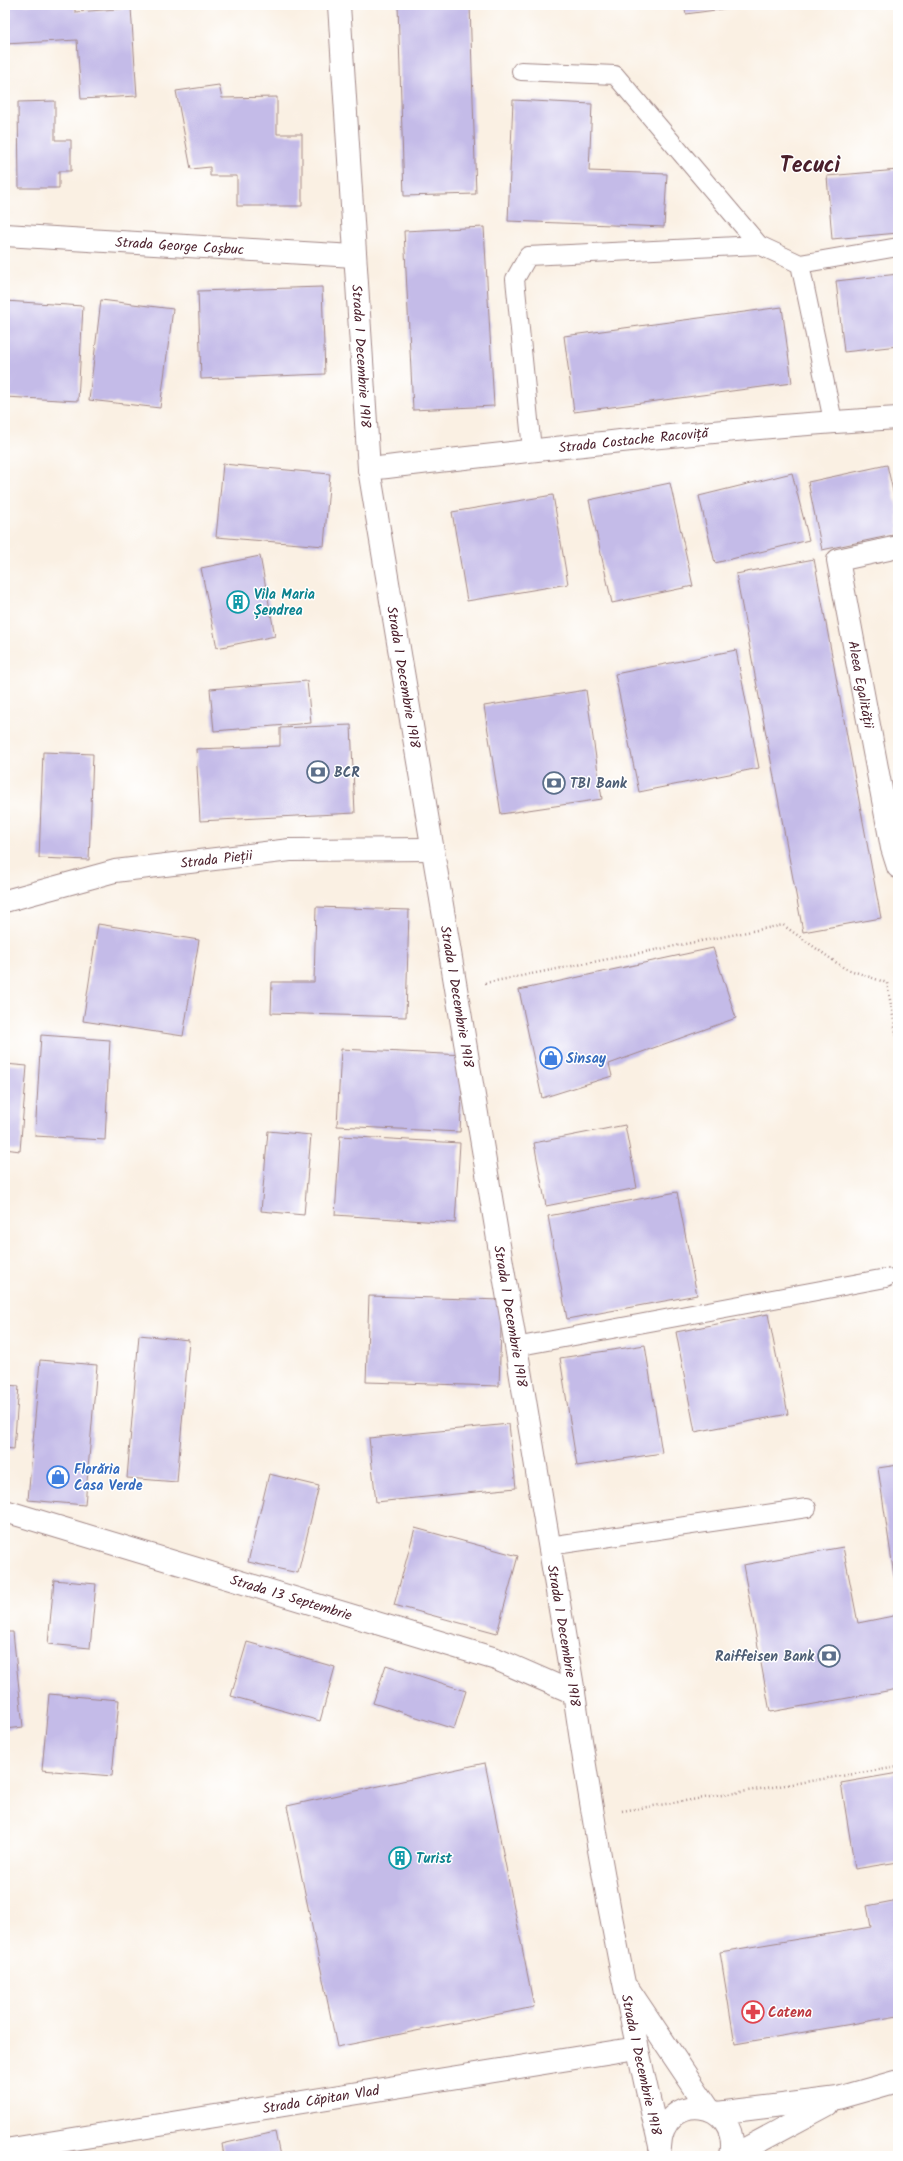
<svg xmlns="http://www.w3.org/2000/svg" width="903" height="2161" font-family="Kalam,sans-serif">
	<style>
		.building { fill: #c4bbe8 }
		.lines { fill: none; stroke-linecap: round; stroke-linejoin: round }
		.lane-casing { stroke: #a28887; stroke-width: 20 }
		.street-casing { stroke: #a28887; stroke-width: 24 }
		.primary-casing { stroke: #a28887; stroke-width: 24 }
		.path { stroke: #a28887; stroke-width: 2.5; stroke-dasharray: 1 3; stroke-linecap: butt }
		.lane { stroke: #fff; stroke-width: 18 }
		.street { stroke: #fff; stroke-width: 22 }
		.primary { stroke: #fff; stroke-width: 22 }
		.labels { text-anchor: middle; stroke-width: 3; stroke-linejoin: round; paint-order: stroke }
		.street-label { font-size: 14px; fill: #4a1f2b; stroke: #fff }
		.culture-label { font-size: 14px; font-weight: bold; fill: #0d838f; stroke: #fff; text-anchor: start }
		.service-label { font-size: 14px; font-weight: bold; fill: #4e5e75; stroke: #fff; text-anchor: start }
		.shop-label { font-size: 14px; font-weight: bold; fill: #366cbe; stroke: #fff; text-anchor: start }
		.health-label { font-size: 14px; font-weight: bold; fill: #be3a42; stroke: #fff; text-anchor: start }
		.town-label { font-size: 22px; font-weight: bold; fill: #4a1f2b; stroke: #fff }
	</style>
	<rect width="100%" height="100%" fill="#fff"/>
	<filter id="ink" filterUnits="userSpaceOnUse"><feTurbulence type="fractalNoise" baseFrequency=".025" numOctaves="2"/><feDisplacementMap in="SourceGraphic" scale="8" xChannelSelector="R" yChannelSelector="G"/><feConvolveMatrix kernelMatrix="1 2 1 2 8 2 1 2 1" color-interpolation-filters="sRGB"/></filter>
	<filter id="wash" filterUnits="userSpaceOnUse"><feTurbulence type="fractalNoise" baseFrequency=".012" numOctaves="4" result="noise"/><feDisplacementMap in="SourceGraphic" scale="16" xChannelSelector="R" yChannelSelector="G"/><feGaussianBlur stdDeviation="0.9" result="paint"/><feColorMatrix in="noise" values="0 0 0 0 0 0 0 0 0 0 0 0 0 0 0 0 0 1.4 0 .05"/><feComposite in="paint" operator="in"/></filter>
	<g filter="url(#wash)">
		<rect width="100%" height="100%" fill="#faf0e3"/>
		<g id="blocks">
			<!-- building -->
			<path class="building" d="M 5,5 L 75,5 L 75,12 L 131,8 L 137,96 L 81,99 L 77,40 L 5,44 Z
				M 398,5 L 470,5 L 476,194 L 404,196 Z
				M 684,5 L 745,5 L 745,6 L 686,14 Z
				M 219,85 L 222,98 L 277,97 L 277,134 L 302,134 L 302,206 L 237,206 L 237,176 L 210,176 L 210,167 L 191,169 L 176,91 Z
				M 513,100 L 592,104 L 589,171 L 667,174 L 664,227 L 508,221 Z
				M 55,101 L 55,140 L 71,140 L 71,171 L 59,171 L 59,188 L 19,188 L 18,102 Z
				M 898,170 L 898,233 L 832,239 L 827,176 Z
				M 484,227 L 494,406 L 413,410 L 404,231 Z
				M 898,274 L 898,346 L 844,352 L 836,281 Z
				M 322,287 L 325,374 L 201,379 L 198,291 Z
				M 101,300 L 173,309 L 160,408 L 89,400 Z
				M 5,301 L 83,306 L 78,401 L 5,397 Z
				M 782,307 L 792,383 L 574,412 L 564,336 Z
				M 223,464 L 330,474 L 324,546 L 216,537 Z
				M 887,465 L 898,513 L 898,534 L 822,550 L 808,482 Z
				M 792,473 L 809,540 L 715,563 L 699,496 Z
				M 670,483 L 693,586 L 612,603 L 589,500 Z
				M 553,495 L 568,584 L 467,601 L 452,512 Z
				M 260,556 L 275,636 L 217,648 L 201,568 Z
				M 814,559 L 881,918 L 803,932 L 736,574 Z
				M 736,650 L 759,768 L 639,792 L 615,674 Z
				M 307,681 L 311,723 L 214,731 L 210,689 Z
				M 586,690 L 602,799 L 501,814 L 484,706 Z
				M 351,725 L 355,813 L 200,821 L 196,749 L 280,746 L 280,728 Z
				M 43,752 L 93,754 L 89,860 L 39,858 Z
				M 5,817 L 7,817 L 6,892 L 5,892 Z
				M 316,907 L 409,910 L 406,1017 L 271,1013 L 272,982 L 314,982 Z
				M 98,924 L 199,940 L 183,1036 L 83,1021 Z
				M 713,948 L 736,1018 L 609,1064 L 612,1076 L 542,1098 L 519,990 Z
				M 41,1035 L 110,1040 L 105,1140 L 35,1136 Z
				M 341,1049 L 464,1055 L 460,1132 L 337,1126 Z
				M 5,1064 L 27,1066 L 20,1151 L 5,1149 Z
				M 625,1125 L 637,1188 L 546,1206 L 534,1143 Z
				M 268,1131 L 311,1135 L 304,1215 L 261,1211 Z
				M 340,1136 L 460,1143 L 455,1223 L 335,1215 Z
				M 677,1192 L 697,1295 L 567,1319 L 548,1216 Z
				M 369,1296 L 502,1300 L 499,1386 L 366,1382 Z
				M 768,1314 L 788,1414 L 695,1432 L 676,1332 Z
				M 139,1335 L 189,1340 L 177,1482 L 127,1478 Z
				M 645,1345 L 662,1453 L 577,1466 L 560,1358 Z
				M 40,1360 L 97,1365 L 85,1505 L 28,1500 Z
				M 5,1385 L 19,1386 L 14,1449 L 5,1448 Z
				M 509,1424 L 516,1488 L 376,1502 L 369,1438 Z
				M 898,1465 L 898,1589 L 896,1589 L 878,1468 Z
				M 269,1474 L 319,1486 L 298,1573 L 248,1562 Z
				M 415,1528 L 518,1556 L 497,1633 L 394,1605 Z
				M 843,1547 L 858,1623 L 898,1615 L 898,1689 L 770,1712 L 743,1565 Z
				M 54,1580 L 96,1584 L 90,1648 L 48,1644 Z
				M 5,1632 L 13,1632 L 23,1727 L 5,1729 Z
				M 247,1642 L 335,1667 L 320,1721 L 231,1696 Z
				M 386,1665 L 466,1691 L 454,1729 L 373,1703 Z
				M 49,1694 L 119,1700 L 112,1776 L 42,1770 Z
				M 485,1763 L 534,2007 L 337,2047 L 287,1806 Z
				M 898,1773 L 898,1862 L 855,1869 L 841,1783 Z
				M 898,1900 L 898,2016 L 735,2044 L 720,1952 L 871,1927 L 867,1906 Z
				M 275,2132 L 280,2156 L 224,2156 L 222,2144 Z"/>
		</g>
	</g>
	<g filter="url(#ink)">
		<use href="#blocks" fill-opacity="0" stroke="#a28887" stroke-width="1"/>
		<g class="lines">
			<!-- lane casing -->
			<g class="lane-casing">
				<path id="lane" d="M 521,71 L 615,75 L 759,245 L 800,264 L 833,421
					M 800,264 L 898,247
					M 532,450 L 515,279 L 528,256 L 759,245
					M 515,1347 L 886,1278
					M 549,1546 L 807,1508"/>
			</g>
			<!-- street casing -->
			<g class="street-casing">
				<g id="street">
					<path id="s1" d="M 5,235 L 354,256"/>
					<path id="s2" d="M 369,469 C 545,449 721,428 898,418"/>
					<path id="s3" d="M 898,547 L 838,560 L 892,848 L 898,867"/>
					<path id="s4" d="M 5,901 L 115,871 L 290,850 L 432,849"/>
					<path id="s5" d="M 5,1511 L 496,1659 L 574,1693"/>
					<path id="s6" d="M 5,2150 L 637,2048"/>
				</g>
			</g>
			<!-- primary casing -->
			<g class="primary-casing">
				<g id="primary">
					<path id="s7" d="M 339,5 L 369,469 L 574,1693 C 596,1845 624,1997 660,2146"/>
					<path d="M 629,1990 L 709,2109"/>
					<path d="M 717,2113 L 838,2098 L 898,2081"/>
					<path d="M 660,2147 C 662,2089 742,2097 731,2156"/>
					<path d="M 732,2156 L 827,2105"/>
				</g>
			</g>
			<!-- path -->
			<path class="path" d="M 485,983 L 783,925 L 844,968 L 887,983 L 898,1044
				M 622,1811 L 898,1767"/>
			<!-- lane -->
			<use href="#lane" class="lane"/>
			<!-- street -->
			<use href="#street" class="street"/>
			<!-- primary -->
			<use href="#primary" class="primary"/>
		</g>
	</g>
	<!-- icons -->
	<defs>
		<g id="building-ring" transform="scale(1.15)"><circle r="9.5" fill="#fff" stroke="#0f9aa8" stroke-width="1.5"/><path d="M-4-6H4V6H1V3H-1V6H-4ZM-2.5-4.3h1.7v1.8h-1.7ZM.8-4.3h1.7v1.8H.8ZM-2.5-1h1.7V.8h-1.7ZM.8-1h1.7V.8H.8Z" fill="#0f9aa8"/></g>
		<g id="bank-ring" transform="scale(1.15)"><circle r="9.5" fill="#fff" stroke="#5c6f8a" stroke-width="1.5"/><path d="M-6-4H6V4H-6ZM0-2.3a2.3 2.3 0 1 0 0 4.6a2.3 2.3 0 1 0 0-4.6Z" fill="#5c6f8a"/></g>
		<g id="shop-ring" transform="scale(1.15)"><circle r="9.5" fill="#fff" stroke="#3f7fe0" stroke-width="1.5"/><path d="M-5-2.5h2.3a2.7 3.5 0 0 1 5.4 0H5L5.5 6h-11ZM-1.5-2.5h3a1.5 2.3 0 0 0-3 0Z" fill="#3f7fe0"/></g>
		<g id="pharmacy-ring" transform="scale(1.15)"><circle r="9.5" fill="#fff" stroke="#e0444e" stroke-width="1.5"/><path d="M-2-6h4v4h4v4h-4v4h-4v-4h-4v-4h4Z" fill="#e0444e"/></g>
	</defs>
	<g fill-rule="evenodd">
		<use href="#building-ring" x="238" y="602"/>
		<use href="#bank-ring" x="318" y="772"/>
		<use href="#bank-ring" x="554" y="783"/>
		<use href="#shop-ring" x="551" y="1058"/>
		<use href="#shop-ring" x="58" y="1477"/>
		<use href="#bank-ring" x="829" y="1656"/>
		<use href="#building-ring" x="400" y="1858"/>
		<use href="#pharmacy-ring" x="753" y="2012"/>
	</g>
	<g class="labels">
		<!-- street labels -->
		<g class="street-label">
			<text dy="5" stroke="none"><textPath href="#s1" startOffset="175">Strada George Coșbuc</textPath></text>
			<text dy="5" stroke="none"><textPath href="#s7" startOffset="352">Strada 1 Decembrie 1918</textPath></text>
			<text dy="5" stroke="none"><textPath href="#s2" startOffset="266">Strada Costache Racoviță</textPath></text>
			<text dy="5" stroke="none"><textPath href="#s7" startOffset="676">Strada 1 Decembrie 1918</textPath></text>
			<text dy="5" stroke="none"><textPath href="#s3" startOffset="188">Aleea Egalității</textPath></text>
			<text dy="5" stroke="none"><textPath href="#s4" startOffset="216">Strada Pieții</textPath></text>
			<text dy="5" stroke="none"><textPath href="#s7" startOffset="1000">Strada 1 Decembrie 1918</textPath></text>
			<text dy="5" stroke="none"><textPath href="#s7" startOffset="1324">Strada 1 Decembrie 1918</textPath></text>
			<text dy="5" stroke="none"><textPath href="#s5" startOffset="299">Strada 13 Septembrie</textPath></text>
			<text dy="5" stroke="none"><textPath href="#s7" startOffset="1648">Strada 1 Decembrie 1918</textPath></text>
			<text dy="5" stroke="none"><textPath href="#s7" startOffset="2084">Strada 1 Decembrie 1918</textPath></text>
			<text dy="5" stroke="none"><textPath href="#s6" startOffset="320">Strada Căpitan Vlad</textPath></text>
		</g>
		<!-- culture labels -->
		<g class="culture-label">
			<text x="254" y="599">Vila Maria<tspan x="254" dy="16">Șendrea</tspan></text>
			<text x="416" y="1863">Turist</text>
		</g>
		<!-- service labels -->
		<g class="service-label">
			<text x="334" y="777">BCR</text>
			<text x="570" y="788">TBI Bank</text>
			<text x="814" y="1661" text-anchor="end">Raiffeisen Bank</text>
		</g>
		<!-- shop labels -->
		<g class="shop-label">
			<text x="566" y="1063">Sinsay</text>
			<text x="74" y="1474">Florăria<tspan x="74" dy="16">Casa Verde</tspan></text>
		</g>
		<!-- health labels -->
		<g class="health-label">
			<text x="768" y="2017">Catena</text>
		</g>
		<!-- town labels -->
		<g class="town-label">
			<text x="810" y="172">Tecuci</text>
		</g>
	</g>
	<!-- margin -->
	<rect width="903" height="2161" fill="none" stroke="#fff" stroke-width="20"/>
</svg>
